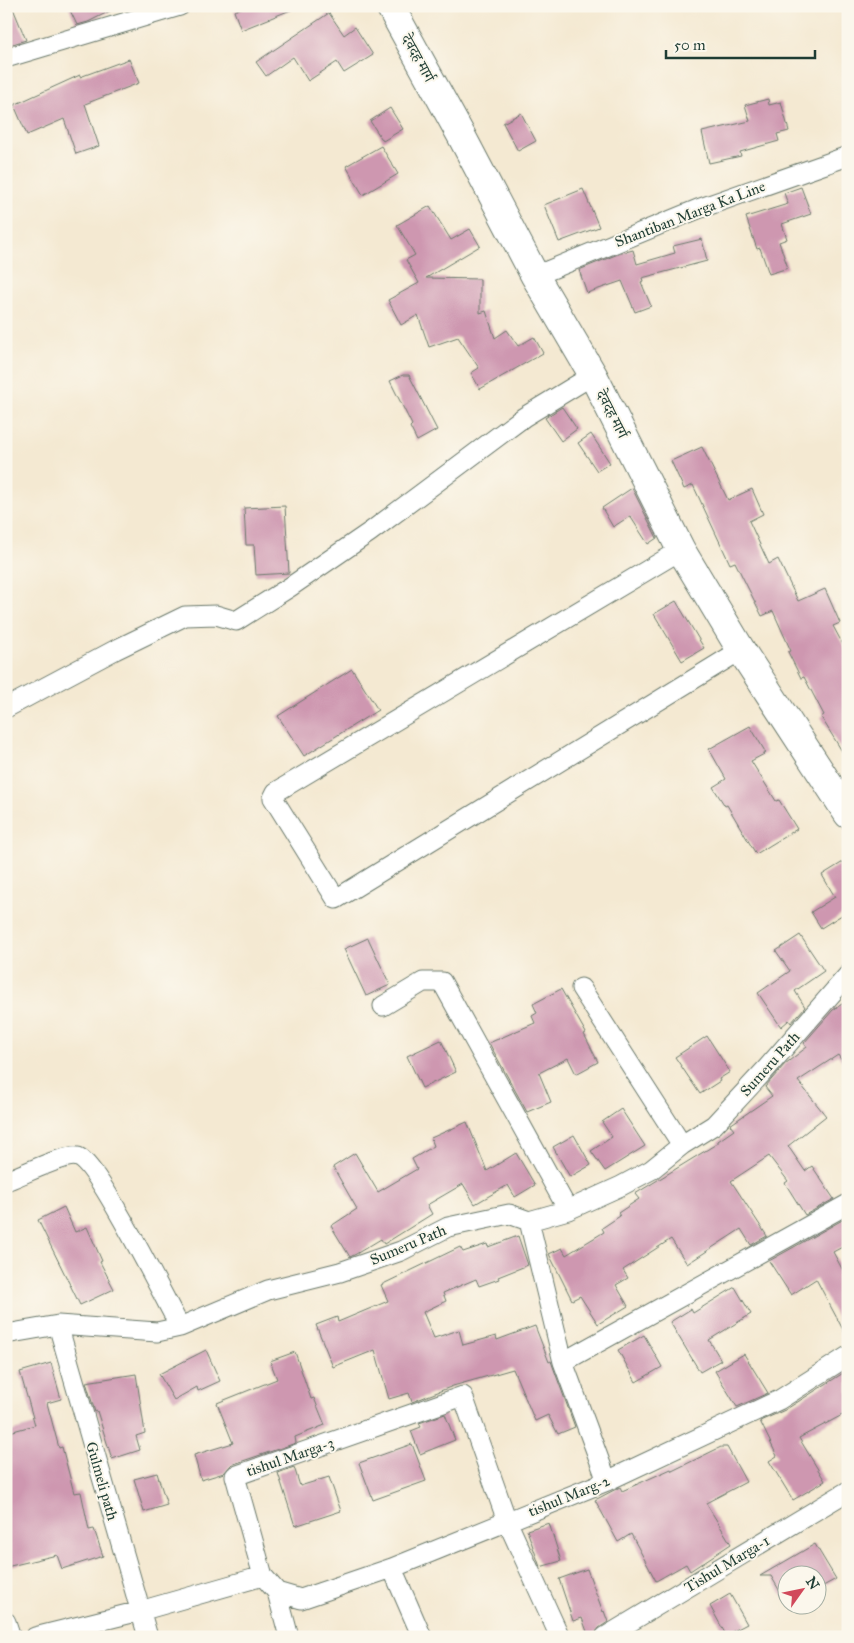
<svg xmlns="http://www.w3.org/2000/svg" width="854" height="1643" font-family="'IM FELL Great Primer','Noto Serif Devanagari',serif">
	<style>
		.building { fill: #ce97b0 }
		.lines { fill: none; stroke-linecap: round; stroke-linejoin: round }
		.street-casing { stroke: #6a796b; stroke-width: 21 }
		.primary-casing { stroke: #6a796b; stroke-width: 30 }
		.street { stroke: #fff; stroke-width: 19 }
		.primary { stroke: #fff; stroke-width: 28 }
		.labels { text-anchor: middle; stroke-width: 4; stroke-linejoin: round; paint-order: stroke }
		.street-label { font-size: 15px; fill: #1f3d34; stroke: #fbf7ec }
	</style>
	<rect width="100%" height="100%" fill="#fbf7ec"/>
	<filter id="ink" filterUnits="userSpaceOnUse"><feTurbulence type="fractalNoise" baseFrequency=".02" numOctaves="2"/><feDisplacementMap in="SourceGraphic" scale="10" xChannelSelector="R" yChannelSelector="G"/><feConvolveMatrix kernelMatrix="1 2 1 2 8 2 1 2 1" color-interpolation-filters="sRGB"/></filter>
	<filter id="wash" filterUnits="userSpaceOnUse"><feTurbulence type="fractalNoise" baseFrequency=".0096" numOctaves="4" result="noise"/><feDisplacementMap in="SourceGraphic" scale="20" xChannelSelector="R" yChannelSelector="G"/><feGaussianBlur stdDeviation="1.12" result="paint"/><feColorMatrix in="noise" values="0 0 0 0 0 0 0 0 0 0 0 0 0 0 0 0 0 1.4 0 .05"/><feComposite in="paint" operator="in"/></filter>
	<g filter="url(#wash)">
		<rect width="100%" height="100%" fill="#f4e9d2"/>
		<g id="blocks">
			<!-- building -->
			<path class="building" d="M 6,6 L 12,6 L 26,40 L 6,46 Z
				M 68,6 L 120,6 L 88,22 L 77,25 Z
				M 246,6 L 298,6 L 298,7 L 241,30 L 234,11 Z
				M 329,13 L 344,35 L 355,27 L 373,55 L 344,73 L 337,62 L 308,81 L 293,57 L 266,76 L 256,62 Z
				M 129,59 L 139,83 L 85,104 L 99,146 L 76,154 L 64,119 L 27,135 L 14,105 L 80,75 L 80,77 Z
				M 768,99 L 769,105 L 781,102 L 789,131 L 777,134 L 779,141 L 740,152 L 741,156 L 709,163 L 702,132 L 750,121 L 745,105 Z
				M 390,108 L 403,129 L 383,141 L 370,121 Z
				M 521,113 L 536,141 L 518,151 L 503,123 Z
				M 381,146 L 398,174 L 363,195 L 346,166 Z
				M 801,187 L 811,214 L 782,224 L 787,239 L 779,242 L 788,268 L 769,274 L 760,248 L 757,249 L 746,217 L 788,204 L 784,193 Z
				M 583,189 L 599,227 L 559,242 L 544,205 Z
				M 430,206 L 451,240 L 470,229 L 480,246 L 426,278 L 480,279 L 480,313 L 486,311 L 495,338 L 507,330 L 518,346 L 534,337 L 543,353 L 480,389 L 471,373 L 479,368 L 458,337 L 429,347 L 418,315 L 401,325 L 388,300 L 419,283 L 406,260 L 415,255 L 397,225 Z
				M 702,239 L 707,261 L 642,278 L 643,281 L 641,282 L 651,306 L 635,312 L 622,281 L 587,293 L 579,270 L 618,254 L 633,250 L 637,264 L 675,253 L 673,246 Z
				M 403,375 L 409,375 L 437,430 L 417,441 L 410,427 L 412,425 L 390,381 Z
				M 562,407 L 577,429 L 561,441 L 545,418 Z
				M 591,434 L 610,463 L 597,471 L 578,443 Z
				M 702,447 L 728,500 L 752,489 L 763,514 L 749,521 L 769,564 L 778,559 L 798,601 L 825,589 L 840,623 L 833,626 L 848,654 L 848,761 L 821,717 L 824,715 L 804,677 L 801,678 L 788,652 L 791,651 L 773,611 L 762,616 L 735,562 L 730,564 L 693,485 L 684,489 L 671,461 Z
				M 632,488 L 657,538 L 648,544 L 630,516 L 613,527 L 602,508 Z
				M 285,506 L 289,573 L 256,575 L 254,545 L 246,545 L 244,508 Z
				M 676,601 L 704,648 L 682,661 L 654,614 Z
				M 352,669 L 378,710 L 304,756 L 278,716 Z
				M 750,726 L 766,753 L 751,761 L 776,801 L 779,800 L 797,829 L 756,854 L 727,805 L 725,806 L 713,787 L 726,779 L 709,749 Z
				M 848,859 L 848,917 L 845,913 L 821,928 L 811,912 L 835,897 L 822,875 Z
				M 800,935 L 824,971 L 795,991 L 805,1007 L 791,1023 L 789,1020 L 781,1027 L 758,993 L 790,971 L 776,951 Z
				M 368,938 L 390,985 L 366,996 L 344,949 Z
				M 561,989 L 586,1033 L 584,1034 L 598,1062 L 576,1074 L 568,1058 L 539,1073 L 551,1102 L 527,1112 L 489,1043 L 535,1023 L 532,1016 L 537,1013 L 533,1004 Z
				M 848,1000 L 848,1070 L 838,1055 L 798,1081 L 826,1116 L 788,1146 L 805,1171 L 812,1166 L 834,1199 L 805,1215 L 785,1183 L 788,1181 L 769,1156 L 731,1181 L 767,1236 L 751,1245 L 741,1229 L 687,1264 L 671,1239 L 623,1270 L 628,1278 L 616,1285 L 628,1306 L 598,1324 L 580,1296 L 572,1300 L 549,1254 L 562,1248 L 566,1255 L 604,1232 L 602,1228 L 620,1216 L 618,1213 L 639,1199 L 635,1194 L 718,1143 L 718,1141 L 734,1130 L 730,1125 L 772,1096 L 765,1087 L 785,1064 L 807,1047 L 804,1043 L 833,1010 Z
				M 707,1036 L 730,1072 L 719,1079 L 720,1081 L 700,1094 L 675,1057 Z
				M 441,1040 L 456,1072 L 422,1088 L 407,1056 Z
				M 621,1109 L 645,1146 L 605,1171 L 591,1151 L 612,1137 L 602,1122 Z
				M 467,1122 L 487,1171 L 516,1153 L 535,1185 L 515,1197 L 508,1185 L 475,1204 L 463,1184 L 427,1205 L 432,1214 L 384,1244 L 381,1239 L 356,1254 L 350,1257 L 331,1226 L 357,1209 L 333,1167 L 355,1153 L 378,1192 L 417,1169 L 412,1159 L 434,1146 L 431,1138 Z
				M 574,1135 L 591,1165 L 570,1177 L 553,1147 Z
				M 64,1207 L 75,1232 L 87,1227 L 102,1261 L 100,1262 L 114,1289 L 80,1305 L 38,1220 Z
				M 846,1218 L 848,1221 L 848,1244 L 833,1252 L 848,1280 L 848,1339 L 816,1279 L 791,1295 L 769,1261 Z
				M 518,1236 L 528,1265 L 498,1277 L 499,1279 L 479,1286 L 476,1279 L 443,1293 L 446,1301 L 423,1312 L 434,1338 L 459,1330 L 463,1345 L 496,1336 L 497,1340 L 535,1326 L 549,1362 L 551,1361 L 575,1427 L 558,1434 L 548,1415 L 535,1421 L 513,1369 L 453,1386 L 412,1402 L 409,1393 L 389,1399 L 375,1350 L 333,1367 L 316,1325 L 337,1317 L 338,1322 L 388,1301 L 381,1285 L 460,1247 L 463,1252 L 487,1244 L 488,1247 Z
				M 735,1287 L 751,1314 L 709,1340 L 721,1360 L 700,1372 L 670,1322 L 691,1309 L 693,1313 Z
				M 644,1335 L 662,1367 L 636,1382 L 618,1350 Z
				M 206,1350 L 220,1381 L 198,1391 L 197,1387 L 174,1400 L 159,1374 Z
				M 295,1352 L 311,1399 L 314,1398 L 325,1425 L 295,1437 L 296,1443 L 231,1465 L 224,1473 L 201,1480 L 194,1455 L 233,1443 L 217,1403 L 277,1379 L 270,1361 Z
				M 744,1354 L 768,1393 L 737,1407 L 715,1371 Z
				M 51,1363 L 61,1399 L 47,1403 L 59,1448 L 62,1447 L 74,1493 L 81,1492 L 89,1530 L 94,1529 L 103,1556 L 62,1569 L 57,1555 L 6,1567 L 6,1433 L 35,1425 L 20,1372 Z
				M 848,1370 L 848,1412 L 799,1438 L 825,1481 L 793,1500 L 769,1461 L 777,1456 L 760,1421 L 785,1410 Z
				M 136,1374 L 145,1433 L 136,1436 L 140,1450 L 112,1459 L 97,1411 L 95,1412 L 86,1382 Z
				M 445,1414 L 455,1440 L 420,1454 L 411,1431 L 421,1427 L 419,1423 Z
				M 412,1444 L 426,1481 L 373,1500 L 359,1463 Z
				M 721,1447 L 727,1447 L 746,1482 L 706,1503 L 731,1544 L 690,1571 L 686,1564 L 656,1581 L 631,1534 L 618,1542 L 595,1500 L 620,1487 L 622,1491 L 671,1469 L 672,1471 Z
				M 294,1467 L 300,1486 L 329,1477 L 341,1511 L 295,1526 L 278,1473 Z
				M 157,1473 L 167,1505 L 144,1512 L 134,1479 Z
				M 549,1523 L 561,1561 L 540,1567 L 527,1530 Z
				M 815,1544 L 836,1579 L 816,1590 L 816,1576 L 786,1576 L 786,1602 L 771,1576 L 760,1576 Z
				M 587,1569 L 603,1612 L 604,1611 L 608,1622 L 599,1628 L 594,1635 L 589,1637 L 582,1618 L 573,1621 L 559,1579 Z
				M 730,1594 L 747,1624 L 726,1635 L 710,1606 Z"/>
		</g>
	</g>
	<g filter="url(#ink)">
		<use href="#blocks" fill-opacity="0" stroke="#6a796b" stroke-width="1"/>
		<g class="lines">
			<!-- street casing -->
			<g class="street-casing">
				<path id="street" d="M 6,58 L 180,6
					M 535,276 L 698,209 L 848,156
					M 681,550 L 276,792 L 273,798 L 336,899 L 741,650
					M 6,708 L 115,650 L 185,616 L 216,615 L 236,621 L 290,587 L 370,532 L 524,417 L 593,375
					M 581,988 L 682,1145
					M 383,1006 L 423,982 L 442,982 L 568,1210
					M 6,1181 C 20,1176 66,1153 78,1157 C 97,1163 166,1301 180,1327
					M 529,1221 L 563,1362 L 607,1481
					M 58,1325 L 148,1637
					M 6,1334 L 58,1325 L 157,1332 L 180,1327 L 268,1290 L 340,1272 L 401,1251 L 448,1227 L 509,1214 L 529,1221 L 568,1210 L 621,1186 L 651,1170 L 682,1145 L 714,1125 L 766,1069 L 848,975
					M 563,1362 L 848,1204
					M 392,1568 L 422,1637
					M 277,1592 L 301,1599 L 392,1568 L 607,1481 L 779,1400 L 848,1356
					M 6,1622 L 11,1637
					M 35,1637 L 140,1611 L 263,1576
					M 289,1637 L 277,1592 L 263,1576 L 235,1476 L 463,1396 L 507,1521 L 560,1637
					M 605,1637 L 848,1491"/>
			</g>
			<!-- primary casing -->
			<g class="primary-casing">
				<path id="primary" d="M 390,6 L 462,137 L 535,276 L 593,375 L 681,550 L 741,650 L 848,814"/>
			</g>
			<!-- street -->
			<use href="#street" class="street"/>
			<!-- primary -->
			<use href="#primary" class="primary"/>
		</g>
	</g>
	<g class="labels">
		<!-- street labels -->
		<g class="street-label">
			<text transform="translate(418 58) rotate(61)" y="5">देवदह मार्ग</text>
			<text transform="translate(690 214) rotate(-21)" y="5">Shantiban Marga Ka Line</text>
			<text transform="translate(612 414) rotate(63)" y="5">देवदह मार्ग</text>
			<text transform="translate(770 1064) rotate(-48)" y="5">Sumeru Path</text>
			<text transform="translate(408 1245) rotate(-23)" y="5">Sumeru Path</text>
			<text transform="translate(290 1457) rotate(-19)" y="5">tishul Marga-3</text>
			<text transform="translate(102 1481) rotate(74)" y="5">Gulmeli path</text>
			<text transform="translate(569 1496) rotate(-22)" y="5">tishul Marg-2</text>
			<text transform="translate(727 1564) rotate(-31)" y="5">Tishul Marga-1</text>
		</g>
	</g>
	<!-- margin -->
	<rect width="854" height="1643" fill="none" stroke="#fbf7ec" stroke-width="25"/>
	<!-- north arrow -->
	<g transform="translate(802 1590) rotate(57)"><circle r="24" fill="#fbf7ec" stroke="#a3ada2"/>
	<path d="M0-4L9 19L0 12L-9 19Z" fill="#d1495b"/>
	<text y="-8" font-size="14" font-weight="bold" text-anchor="middle" fill="#1f3d34">N</text>
	</g>
	<!-- scale -->
	<path d="M666 50v8h149v-8" fill="none" stroke="#1f3d34" stroke-width="2.5"/>
	<text x="674" y="50" font-size="15" fill="#1f3d34" stroke="#fbf7ec" stroke-width="4" paint-order="stroke">50 m</text>
</svg>
